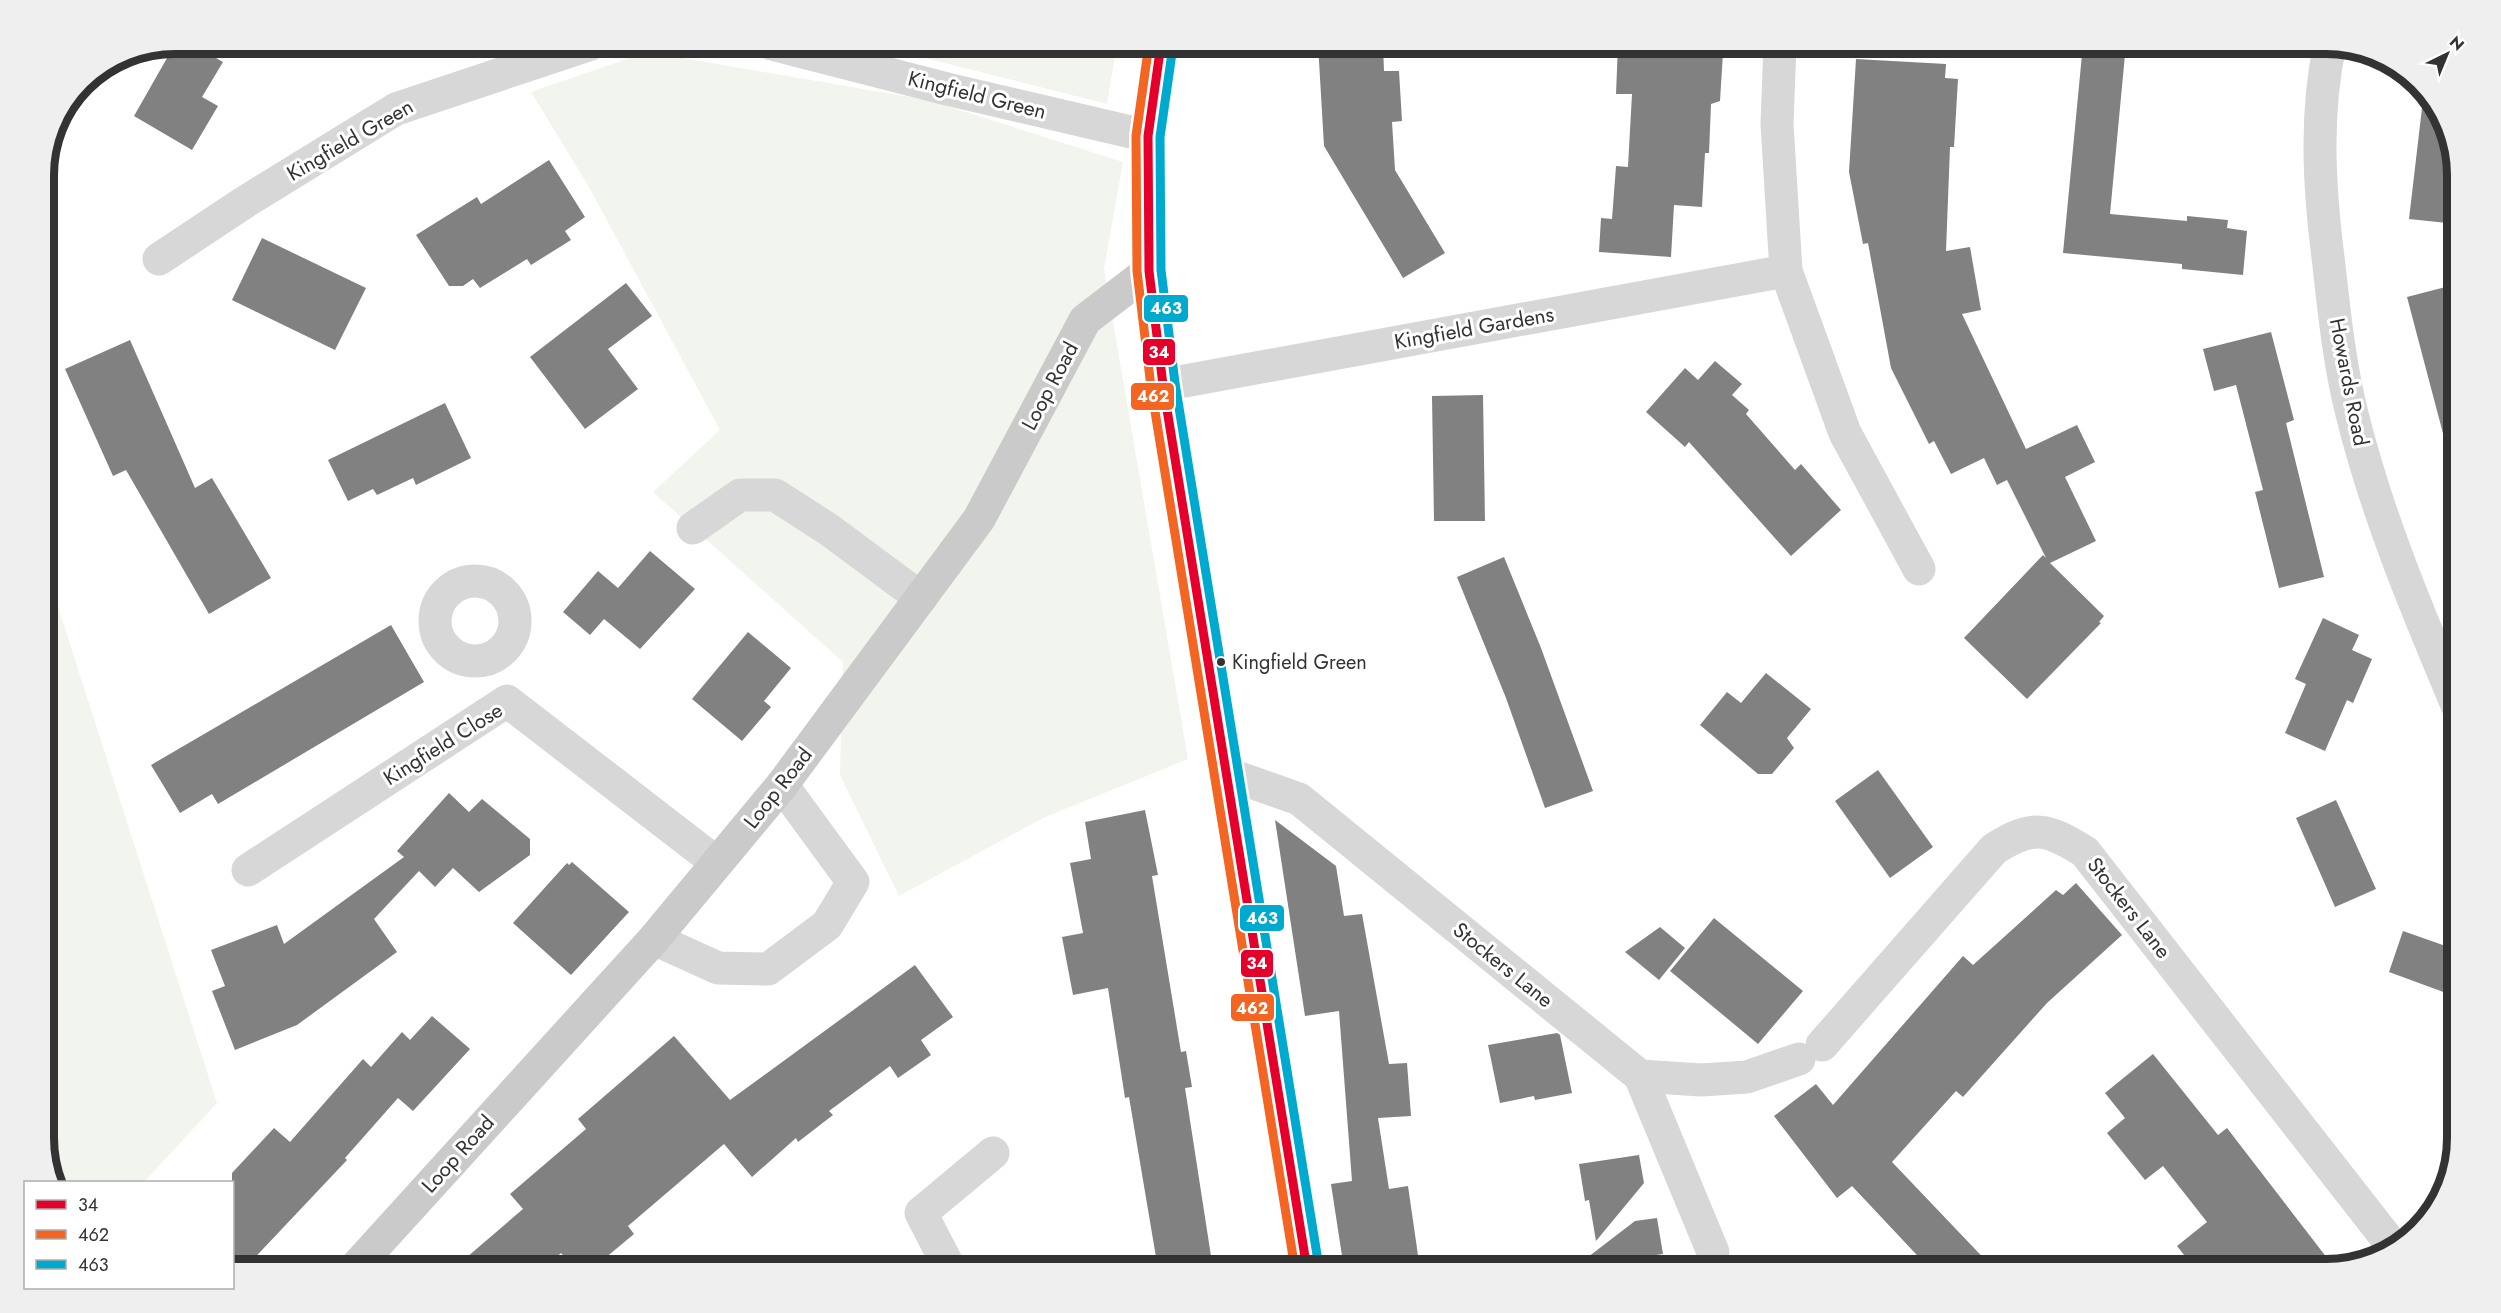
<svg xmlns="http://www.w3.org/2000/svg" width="2501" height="1313" font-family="Jost,sans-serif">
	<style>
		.green { fill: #f1f5ed }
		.water { fill: #ddebf3 }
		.building { fill: #818181 }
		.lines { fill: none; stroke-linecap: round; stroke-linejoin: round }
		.minor { stroke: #d7d7d7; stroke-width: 33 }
		.major { stroke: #cacaca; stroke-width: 33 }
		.bus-1-casing { stroke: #fff; stroke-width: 14 }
		.bus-2-casing { stroke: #fff; stroke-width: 14 }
		.bus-3-casing { stroke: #fff; stroke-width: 14 }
		.bus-1 { stroke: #e4002b; stroke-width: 9 }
		.bus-2 { stroke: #f26522; stroke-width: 9 }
		.bus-3 { stroke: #00a9ce; stroke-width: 9 }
		.bus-dot { fill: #333; stroke: #fff; stroke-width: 2 }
		.labels { text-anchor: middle; stroke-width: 6; stroke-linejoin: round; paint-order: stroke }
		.bus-label { font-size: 20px; fill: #333; stroke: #fff; text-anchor: start }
		.street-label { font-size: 21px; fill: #333; stroke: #fff }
		.rim { fill: none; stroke: #333; stroke-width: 8 }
		.line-badge { stroke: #fff; stroke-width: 2 }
		.badge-label { font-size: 16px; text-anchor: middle; font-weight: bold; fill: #fff }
	</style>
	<rect width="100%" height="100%" fill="#fff"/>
	<!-- green -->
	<path class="green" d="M 870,44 L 1117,44 L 1107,104 Z
		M 647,52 L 928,100 L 1123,162 L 1104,269 L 1188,759 L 1043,818 L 899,896 L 840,775 L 843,662 L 653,492 L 720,430 L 589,187 L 531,92 Z
		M 44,563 L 217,1103 L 144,1182 L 56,1182 L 44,1147 Z"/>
	<!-- water -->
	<path class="water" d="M 972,44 L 1097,44 L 1095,54 L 1018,56 Z"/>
	<!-- building -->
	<path class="building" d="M 175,44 L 192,44 L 223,62 L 202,97 L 218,106 L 192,150 L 134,116 Z
		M 1318,44 L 1383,44 L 1384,71 L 1399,71 L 1402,121 L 1392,122 L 1395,170 L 1445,253 L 1403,278 L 1324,146 Z
		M 1618,44 L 1720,44 L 1719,53 L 1723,53 L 1720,101 L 1711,104 L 1709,153 L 1705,153 L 1702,207 L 1674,205 L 1671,257 L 1599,252 L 1601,218 L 1612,219 L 1616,166 L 1628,167 L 1632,94 L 1616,94 Z
		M 2083,44 L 2126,44 L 2110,214 L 2187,221 L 2187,216 L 2228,220 L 2227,228 L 2247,231 L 2243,275 L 2182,269 L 2182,264 L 2063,253 Z
		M 1856,59 L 1946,64 L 1945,78 L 1958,79 L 1954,147 L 1950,147 L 1946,251 L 1970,247 L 1981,310 L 1962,314 L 2026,449 L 2077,425 L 2095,462 L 2065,477 L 2096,541 L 2050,563 L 2104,616 L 2099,622 L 2101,623 L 2027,699 L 1964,638 L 2043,555 L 2046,558 L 2007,480 L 1997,485 L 1984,458 L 1951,474 L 1934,441 L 1929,444 L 1891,368 L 1868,243 L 1863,244 L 1849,172 Z
		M 2424,91 L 2436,102 L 2457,166 L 2457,224 L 2409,219 Z
		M 549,160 L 585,217 L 565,231 L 571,240 L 531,265 L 527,259 L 480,288 L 473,279 L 463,286 L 449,286 L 416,235 L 477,197 L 481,204 Z
		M 262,238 L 366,288 L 335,350 L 232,300 Z
		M 626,283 L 652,316 L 608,349 L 638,389 L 585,429 L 530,357 Z
		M 2457,284 L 2457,440 L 2445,441 L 2407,297 Z
		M 2271,332 L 2294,420 L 2286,423 L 2324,577 L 2279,588 L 2255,492 L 2263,490 L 2236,385 L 2214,391 L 2203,349 Z
		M 130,340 L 195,488 L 212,478 L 271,578 L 209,614 L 126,470 L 113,476 L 65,369 Z
		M 1715,361 L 1742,384 L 1732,395 L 1749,410 L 1746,414 L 1795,470 L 1801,464 L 1841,510 L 1791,556 L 1689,442 L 1685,447 L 1646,412 L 1685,368 L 1698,380 Z
		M 1483,395 L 1485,521 L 1434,521 L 1432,396 Z
		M 445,403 L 471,458 L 416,485 L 413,478 L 377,495 L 373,489 L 348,501 L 328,460 Z
		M 650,551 L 695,589 L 640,649 L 604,619 L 590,635 L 563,612 L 598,571 L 618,588 Z
		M 1504,557 L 1541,648 L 1593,791 L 1545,808 L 1506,698 L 1457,577 Z
		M 2323,618 L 2359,635 L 2352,650 L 2372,659 L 2353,703 L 2347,700 L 2325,751 L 2285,733 L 2306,684 L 2295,679 Z
		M 391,625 L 424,682 L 218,804 L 212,794 L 180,813 L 151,765 Z
		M 748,632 L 791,668 L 764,701 L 771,707 L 742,741 L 692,699 Z
		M 1766,673 L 1811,709 L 1787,738 L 1794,748 L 1772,774 L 1758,774 L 1700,725 L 1727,692 L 1741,703 Z
		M 1878,770 L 1933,847 L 1890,878 L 1835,801 Z
		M 449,793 L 469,812 L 482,799 L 530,839 L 530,855 L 479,892 L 453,868 L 435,887 L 419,871 L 374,919 L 397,952 L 297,1025 L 235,1050 L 212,991 L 225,986 L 211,950 L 277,925 L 284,944 L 404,857 L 397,851 Z
		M 2336,800 L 2376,889 L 2335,907 L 2296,818 Z
		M 1145,810 L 1158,875 L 1152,876 L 1181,1052 L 1186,1051 L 1192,1087 L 1185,1088 L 1213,1269 L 1158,1269 L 1129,1097 L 1125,1098 L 1108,988 L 1073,995 L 1062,937 L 1083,933 L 1070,863 L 1091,859 L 1085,822 Z
		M 1275,820 L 1336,866 L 1344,916 L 1362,914 L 1389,1064 L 1407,1063 L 1411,1116 L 1378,1118 L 1389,1189 L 1408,1186 L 1420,1269 L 1344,1269 L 1331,1184 L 1352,1181 L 1339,1011 L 1305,1016 Z
		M 572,862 L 629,912 L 571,975 L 513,923 L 567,863 L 569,865 Z
		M 2076,883 L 2122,935 L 2047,1003 L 1963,1097 L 1956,1091 L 1892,1162 L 1994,1269 L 1930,1269 L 1852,1186 L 1837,1198 L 1774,1116 L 1816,1084 L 1833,1105 L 1963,956 L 1973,965 L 2056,890 L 2063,895 Z
		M 1714,918 L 1803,991 L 1758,1044 L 1670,971 Z
		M 1660,927 L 1685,948 L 1659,980 L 1625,952 Z
		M 2403,931 L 2457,950 L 2457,997 L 2389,972 Z
		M 915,965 L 953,1017 L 921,1040 L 931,1055 L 898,1078 L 890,1066 L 829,1111 L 833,1115 L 798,1142 L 796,1138 L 752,1177 L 724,1144 L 628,1226 L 634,1234 L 592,1269 L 575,1269 L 561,1253 L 543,1269 L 453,1269 L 523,1209 L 510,1194 L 586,1129 L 578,1119 L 674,1036 L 730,1100 Z
		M 432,1016 L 470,1049 L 413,1111 L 398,1098 L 345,1158 L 347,1160 L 244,1269 L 232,1269 L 232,1173 L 274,1128 L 290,1142 L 363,1059 L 371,1067 L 402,1032 L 410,1040 Z
		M 1557,1033 L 1560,1035 L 1572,1093 L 1535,1100 L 1534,1096 L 1500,1103 L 1488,1045 Z
		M 2153,1054 L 2218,1135 L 2227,1128 L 2334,1267 L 2327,1269 L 2195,1269 L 2177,1246 L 2207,1222 L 2163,1166 L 2145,1180 L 2107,1133 L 2125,1118 L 2105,1093 Z
		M 1639,1155 L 1644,1183 L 1596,1241 L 1589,1200 L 1585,1201 L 1579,1164 Z
		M 1657,1218 L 1663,1254 L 1575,1267 L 1635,1221 Z"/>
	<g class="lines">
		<!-- minor -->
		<path class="minor" d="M 772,44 L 951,90 L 1148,136
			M 1780,44 L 1777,124 L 1786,271 L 1845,433 L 1919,569
			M 2330,44 C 2315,114 2319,186 2328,257 C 2334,309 2339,363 2352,414 C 2377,515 2417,610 2457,705
			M 159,259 L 245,202 L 396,109 L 591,44
			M 1163,385 L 1786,271
			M 693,528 L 740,495 L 775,495 L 828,529 L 921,598
			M435 621a40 40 0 1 1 80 0a40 40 0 1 1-80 0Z
			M 1228,774 L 1299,799 L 1640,1076 L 1701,1080 L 1747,1077 L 1799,1059
			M 248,870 L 507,701 L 717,863
			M 654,939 L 718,968 L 768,969 L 827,925 L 853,882 L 782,785
			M 1822,1045 L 1994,849 C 2033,824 2047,828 2085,852 L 2395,1249
			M 1640,1076 L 1713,1252
			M 950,1269 L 921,1213 L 993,1153"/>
		<!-- major -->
		<path class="major" d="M 1161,44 L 1148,136 L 1149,271 L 1163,385 L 1228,774 L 1307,1269
			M 354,1269 L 654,939 L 782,785 L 979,519 L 1085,320 L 1149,271"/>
		<!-- bus-1 casing -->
		<g class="bus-1-casing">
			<path id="bus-1" d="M 1161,44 L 1148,136 L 1149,271 L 1163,385 L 1307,1269"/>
		</g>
		<!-- bus-2 casing -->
		<g class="bus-2-casing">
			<path id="bus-2" d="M 1149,44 L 1136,136 L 1137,271 L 1151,387 L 1295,1269"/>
		</g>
		<!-- bus-3 casing -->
		<g class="bus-3-casing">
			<path id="bus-3" d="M 1173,46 L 1160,137 L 1161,270 L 1175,383 L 1319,1267"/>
		</g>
		<!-- bus-1 -->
		<use href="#bus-1" class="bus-1"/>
		<!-- bus-2 -->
		<use href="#bus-2" class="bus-2"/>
		<!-- bus-3 -->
		<use href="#bus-3" class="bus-3"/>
	</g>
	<!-- markers -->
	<circle class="bus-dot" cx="1221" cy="662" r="5"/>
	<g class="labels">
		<!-- bus labels -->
		<g class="bus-label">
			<text x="1232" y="669">Kingfield Green</text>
		</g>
		<!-- street labels -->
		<g class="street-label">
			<text transform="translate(977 95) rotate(14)" y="7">Kingfield Green</text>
			<text transform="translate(350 140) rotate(-30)" y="7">Kingfield Green</text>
			<text transform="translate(1474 328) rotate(-10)" y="7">Kingfield Gardens</text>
			<text transform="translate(2349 382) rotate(79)" y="7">Howards Road</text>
			<text transform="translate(1050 386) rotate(-62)" y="7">Loop Road</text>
			<text transform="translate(443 744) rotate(-32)" y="7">Kingfield Close</text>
			<text transform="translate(778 788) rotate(-52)" y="7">Loop Road</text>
			<text transform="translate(2129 908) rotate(52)" y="7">Stockers Lane</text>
			<text transform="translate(1503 965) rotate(39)" y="7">Stockers Lane</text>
			<text transform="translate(458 1154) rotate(-48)" y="7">Loop Road</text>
		</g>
	</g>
	<!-- crop -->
	<path d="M0 0H2501V1313H0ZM175 54H2326A121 121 0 0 1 2447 175V1138A121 121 0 0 1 2326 1259H175A121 121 0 0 1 54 1138V175A121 121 0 0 1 175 54Z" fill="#efefef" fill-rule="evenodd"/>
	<path class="rim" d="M175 54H2326A121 121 0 0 1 2447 175V1138A121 121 0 0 1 2326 1259H175A121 121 0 0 1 54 1138V175A121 121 0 0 1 175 54Z"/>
	<g class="line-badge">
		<rect x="1143" y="294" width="46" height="29" rx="6" fill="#00a9ce"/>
		<rect x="1142" y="338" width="34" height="28" rx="6" fill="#e4002b"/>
		<rect x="1130" y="382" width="45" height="29" rx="6" fill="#f26522"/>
		<rect x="1239" y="904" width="46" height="28" rx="6" fill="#00a9ce"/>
		<rect x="1240" y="949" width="34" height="29" rx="6" fill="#e4002b"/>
		<rect x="1230" y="993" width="45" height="29" rx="6" fill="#f26522"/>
	</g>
	<g class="badge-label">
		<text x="1166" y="314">463</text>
		<text x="1159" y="358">34</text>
		<text x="1153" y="402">462</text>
		<text x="1262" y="924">463</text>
		<text x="1257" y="969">34</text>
		<text x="1252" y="1014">462</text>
	</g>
	<!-- legend -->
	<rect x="24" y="1181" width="210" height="108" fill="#ffffff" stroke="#adadad" stroke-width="1.5"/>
	<rect x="36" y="1200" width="30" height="9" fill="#e4002b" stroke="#adadad" stroke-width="1.5"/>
	<text x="78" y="1211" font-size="18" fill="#333333">34</text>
	<rect x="36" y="1230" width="30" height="9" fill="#f26522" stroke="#adadad" stroke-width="1.5"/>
	<text x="78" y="1241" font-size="18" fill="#333333">462</text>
	<rect x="36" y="1260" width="30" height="9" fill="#00a9ce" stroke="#adadad" stroke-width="1.5"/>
	<text x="78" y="1271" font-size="18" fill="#333333">463</text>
	<!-- north arrow -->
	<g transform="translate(2447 54) rotate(43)" stroke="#ffffff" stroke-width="4.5" paint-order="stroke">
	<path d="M0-4.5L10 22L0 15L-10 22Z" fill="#333333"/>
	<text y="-9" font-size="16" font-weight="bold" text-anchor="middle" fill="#333333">N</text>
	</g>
</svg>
